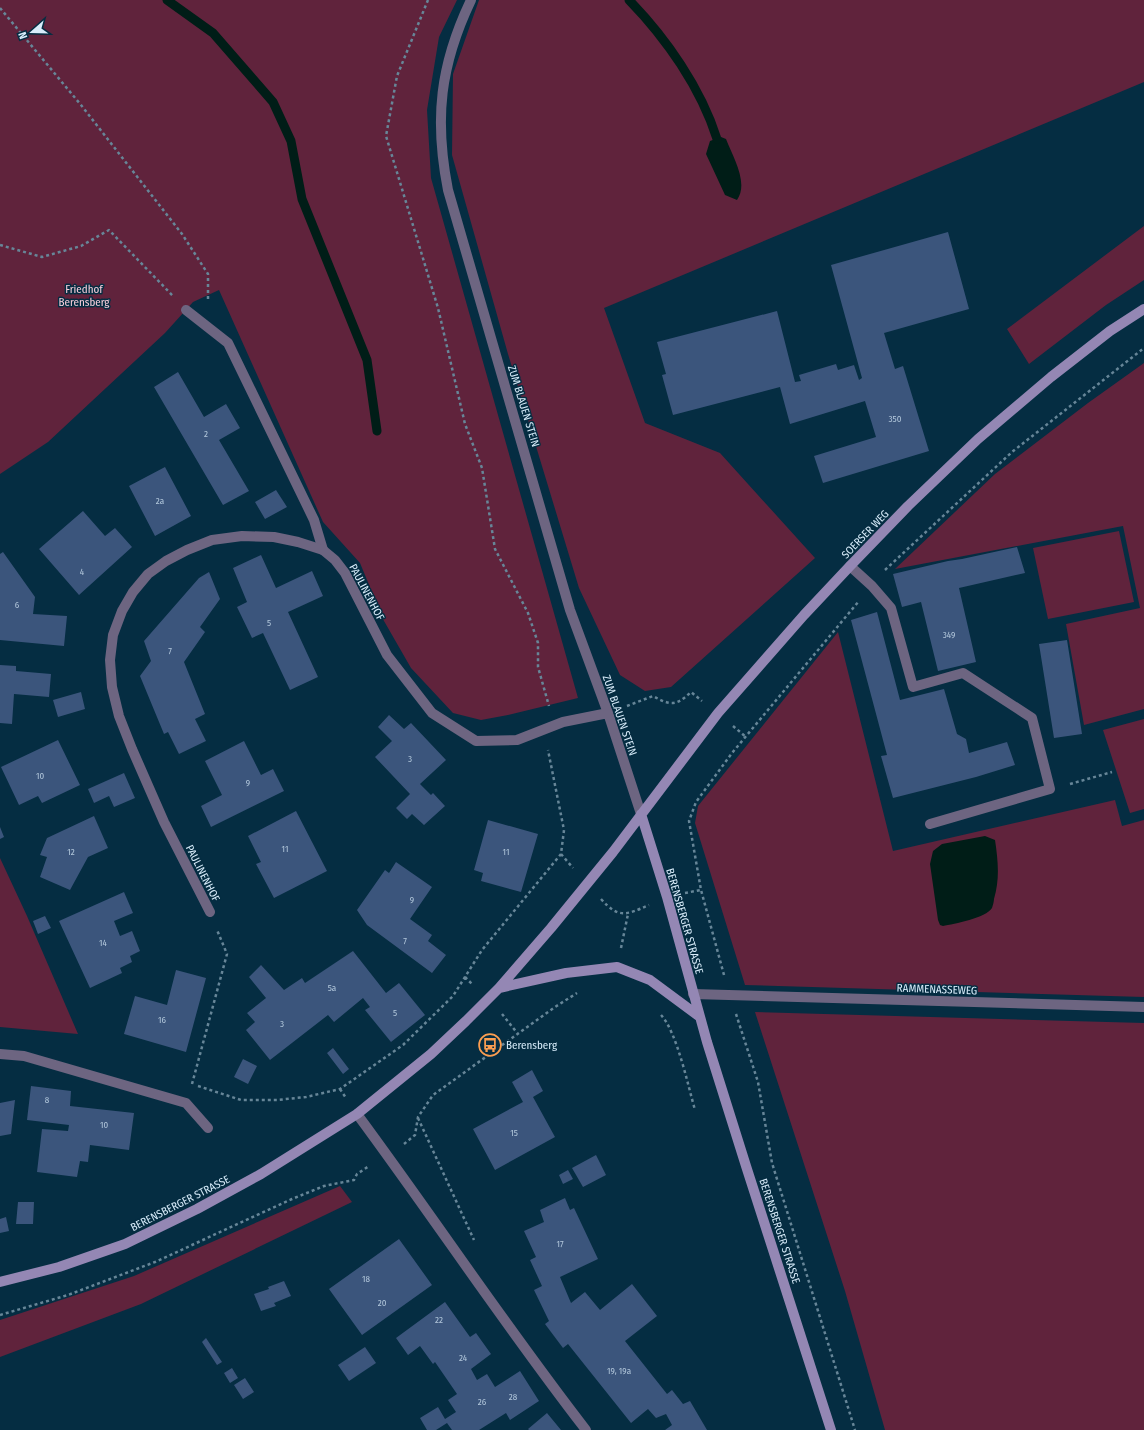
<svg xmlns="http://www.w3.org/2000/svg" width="1144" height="1430" font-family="'Fira Sans Condensed',sans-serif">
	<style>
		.green { fill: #60233c }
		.water { fill: #001d17 }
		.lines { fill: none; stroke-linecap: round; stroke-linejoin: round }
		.stream { stroke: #001d17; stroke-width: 9 }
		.building { fill: #3b557c }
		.path { stroke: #678698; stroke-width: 2.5; stroke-dasharray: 3 3; stroke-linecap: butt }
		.lane { stroke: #6d6581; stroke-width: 10 }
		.street { stroke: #6d6581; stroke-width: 10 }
		.secondary { stroke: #9487b4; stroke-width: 10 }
		.labels { text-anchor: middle; stroke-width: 3; stroke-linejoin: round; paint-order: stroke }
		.number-label { font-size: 9px; fill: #b2c7db }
		.park-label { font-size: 11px; fill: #facfdc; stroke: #052d42 }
		.street-label { font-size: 11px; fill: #d9edfb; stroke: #052d42 }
		.poi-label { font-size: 11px; fill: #d9edfb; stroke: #052d42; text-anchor: start }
	</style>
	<rect width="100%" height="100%" fill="#052d42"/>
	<!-- green -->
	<path class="green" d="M 0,0 L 457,0 L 439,37 L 427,110 L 431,178 L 578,698 L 508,715 L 481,720 L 453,713 L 411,668 L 384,621 L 360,563 L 323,522 L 219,290 L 193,302 L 165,333 L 48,442 L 0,474 Z
		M 479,0 L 1144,0 L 1144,82 L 604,308 L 645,423 L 720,453 L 815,558 L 671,687 L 645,691 L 620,675 L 579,588 L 508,354 L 452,155 L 453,74 Z
		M 1144,226 L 1144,280 L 1106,305 L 1029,364 L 1007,329 Z
		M 1144,363 L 1144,709 L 1084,725 L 1066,624 L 1140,608 L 1123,526 L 895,569 L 995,474 L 1088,403 Z
		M 1119,531 L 1134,602 L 1048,619 L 1033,548 Z
		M 838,632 L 893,851 L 1115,800 L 1122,826 L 1144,820 L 1144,997 L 745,985 L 695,823 L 698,806 Z
		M 1144,719 L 1144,809 L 1130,813 L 1103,730 Z
		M 0,858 L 27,916 L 78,1034 L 0,1027 Z
		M 755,1012 L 1144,1023 L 1144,1430 L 885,1430 L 845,1291 Z
		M 340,1186 L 352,1202 L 141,1304 L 0,1357 L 0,1320 L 134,1276 Z"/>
	<!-- water -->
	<path class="water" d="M 721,137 L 726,139 C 733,157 749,183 737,200 L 725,195 L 706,154 L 710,141 Z
		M 985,836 L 995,840 C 998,860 1000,879 994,899 C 994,901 993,905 992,908 C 986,918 954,924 943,926 L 940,925 L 938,920 L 930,864 L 933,851 L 942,844 Z"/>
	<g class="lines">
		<!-- stream -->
		<path class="stream" d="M 167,0 L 213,33 L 273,102 L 291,141 L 302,199 L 367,360 L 377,431
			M 629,0 C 666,38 701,88 717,139"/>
	</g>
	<!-- building -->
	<path class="building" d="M 948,232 L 969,309 L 884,333 L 895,369 L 903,366 L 929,451 L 823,483 L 814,456 L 876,437 L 865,401 L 790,424 L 780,387 L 673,415 L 662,375 L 666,374 L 657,342 L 777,311 L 795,382 L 801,381 L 799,375 L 836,364 L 838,370 L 854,365 L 859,380 L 862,378 L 831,265 Z
		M 178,372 L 204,417 L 226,404 L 240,428 L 219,440 L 249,491 L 223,505 L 154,387 Z
		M 165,467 L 191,516 L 155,536 L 129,486 Z
		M 276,490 L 287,507 L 265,519 L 255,502 Z
		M 83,511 L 105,536 L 115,528 L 132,547 L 79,595 L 39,549 Z
		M 1017,547 L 1025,573 L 959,588 L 976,662 L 938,671 L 921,602 L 902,607 L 893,574 L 948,561 L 962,559 Z
		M 3,552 L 35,597 L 33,614 L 67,616 L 64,646 L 0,640 L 0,554 Z
		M 261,555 L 276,588 L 312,571 L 323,596 L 288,612 L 318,677 L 290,690 L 263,633 L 252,638 L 237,607 L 247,602 L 233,568 Z
		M 209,572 L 220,599 L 200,627 L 205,632 L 184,662 L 205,714 L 195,719 L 206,741 L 179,754 L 168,732 L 164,734 L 140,676 L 151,661 L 144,641 L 199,578 Z
		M 877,612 L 900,700 L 944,689 L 957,734 L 966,739 L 969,753 L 1007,742 L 1015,765 L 976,777 L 893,798 L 881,756 L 887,755 L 851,620 Z
		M 1067,640 L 1082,734 L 1054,738 L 1039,644 Z
		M 0,665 L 16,666 L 16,671 L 51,674 L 49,697 L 14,694 L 12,724 L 0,723 Z
		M 81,692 L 85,709 L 58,717 L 53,700 Z
		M 389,715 L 404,729 L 411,723 L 446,760 L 420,784 L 431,795 L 433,793 L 445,806 L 424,825 L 412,814 L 407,819 L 396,808 L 410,794 L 375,757 L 392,741 L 378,727 Z
		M 58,740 L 80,785 L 42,803 L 38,796 L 19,805 L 1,767 Z
		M 244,741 L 261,775 L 273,769 L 284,791 L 211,827 L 201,806 L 222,795 L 205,761 Z
		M 124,773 L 135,798 L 114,807 L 109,796 L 94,803 L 88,789 Z
		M 296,811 L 327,871 L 274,898 L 256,864 L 261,862 L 248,836 Z
		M 94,816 L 108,848 L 88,857 L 70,890 L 40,877 L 47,857 L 40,855 L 47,838 Z
		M 488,820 L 538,834 L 521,892 L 481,881 L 483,873 L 474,870 Z
		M 0,827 L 4,837 L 0,839 Z
		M 396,862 L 432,887 L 410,919 L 432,935 L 428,941 L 446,955 L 432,973 L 367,925 L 357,910 L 385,870 L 389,873 Z
		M 124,892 L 133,913 L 114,921 L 120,936 L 132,931 L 140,951 L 130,956 L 132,962 L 120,968 L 122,973 L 90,988 L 59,921 Z
		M 45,916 L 51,928 L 38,934 L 33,921 Z
		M 353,951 L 386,993 L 399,983 L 425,1015 L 391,1042 L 365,1010 L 370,1007 L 363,998 L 334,1022 L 328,1015 L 270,1060 L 246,1030 L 255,1022 L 247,1013 L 266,998 L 249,977 L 261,965 L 284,990 L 302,978 L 305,983 Z
		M 176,970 L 206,978 L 186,1052 L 124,1034 L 135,996 L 167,1005 Z
		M 333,1048 L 349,1069 L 343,1074 L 327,1053 Z
		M 243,1059 L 257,1066 L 248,1084 L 234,1077 Z
		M 532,1070 L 543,1091 L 533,1097 L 555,1137 L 495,1170 L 473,1129 L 523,1102 L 512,1082 Z
		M 31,1086 L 71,1091 L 70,1106 L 134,1113 L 129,1150 L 90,1145 L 88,1162 L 80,1161 L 77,1177 L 37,1172 L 42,1129 L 68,1131 L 69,1125 L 27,1120 Z
		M 15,1100 L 11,1134 L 0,1136 L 0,1103 Z
		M 596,1155 L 606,1175 L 583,1187 L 572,1168 Z
		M 568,1170 L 573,1179 L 563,1184 L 559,1175 Z
		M 565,1198 L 570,1210 L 574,1208 L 598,1259 L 560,1277 L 571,1303 L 585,1292 L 600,1310 L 632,1284 L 657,1316 L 625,1341 L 667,1394 L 672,1390 L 683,1404 L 690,1401 L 707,1430 L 665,1430 L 672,1425 L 666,1414 L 656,1418 L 648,1409 L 631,1423 L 568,1344 L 563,1348 L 545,1324 L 549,1321 L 534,1290 L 542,1286 L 530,1260 L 536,1257 L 524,1231 L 544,1222 L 540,1210 Z
		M 18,1202 L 34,1202 L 33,1224 L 16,1224 Z
		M 6,1217 L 9,1231 L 0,1233 L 0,1219 Z
		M 399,1239 L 432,1285 L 362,1335 L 329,1289 Z
		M 284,1281 L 291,1296 L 274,1303 L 276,1306 L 261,1311 L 254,1294 L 269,1289 L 268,1287 Z
		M 445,1302 L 470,1337 L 476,1333 L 491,1354 L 471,1369 L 477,1380 L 487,1374 L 495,1387 L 520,1371 L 539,1401 L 510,1420 L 506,1413 L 479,1430 L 452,1430 L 447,1423 L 436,1430 L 427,1430 L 420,1418 L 438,1407 L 445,1419 L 456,1412 L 448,1400 L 457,1394 L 435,1362 L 433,1364 L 420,1346 L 408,1355 L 396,1338 Z
		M 206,1338 L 222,1362 L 217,1365 L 202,1342 Z
		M 365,1347 L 376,1363 L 349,1381 L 338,1365 Z
		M 232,1368 L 238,1378 L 230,1383 L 224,1373 Z
		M 245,1378 L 254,1392 L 243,1399 L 234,1385 Z
		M 547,1413 L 561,1430 L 529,1430 L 528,1429 Z"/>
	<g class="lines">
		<!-- path -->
		<path class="path" d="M 428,0 L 397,76 L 386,136 L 438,308 L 465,424 L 482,468 L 495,549 L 528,613 L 538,643 L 538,667 L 549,706
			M 0,8 L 81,105 L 182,234 L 208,274 L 208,301
			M 0,245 L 42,257 L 81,246 L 109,230 L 173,296
			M 885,570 L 1012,452 L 1144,348
			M 627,706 L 653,696 C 671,706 676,706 691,692 L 702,701
			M 733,726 L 746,737
			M 1070,784 L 1112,772
			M 561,854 L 573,868
			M 685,893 L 701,890
			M 601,899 C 619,919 626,915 649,905
			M 621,948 L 628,914
			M 724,975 L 701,890 L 689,821 L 696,802 L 732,753 L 859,601
			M 465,977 L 473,985
			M 502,1014 L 518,1034
			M 736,1014 L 758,1082 L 772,1163 L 855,1430
			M 661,1015 C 677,1032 688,1086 695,1110
			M 192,1084 L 227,954 L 217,930
			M 198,1086 L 241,1100 L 277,1100 L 306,1097 L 340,1089 L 403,1045 L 453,996 L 482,950 L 561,854 L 564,830 L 548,750
			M 340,1089 L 346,1098
			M 418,1118 L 474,1240
			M 404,1144 L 415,1135 L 418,1117 L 433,1095 L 555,1007 L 577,993
			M 0,1315 L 68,1295 L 155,1262 L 292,1199 L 324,1186 L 354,1180 L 357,1174 L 369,1166"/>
		<!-- lane -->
		<path class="lane" d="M 186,310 L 228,343 L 314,520 L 323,550
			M 850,566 L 872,586 L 891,608 L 913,687 L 963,673 L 1032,718 L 1050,789 L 930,824
			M 693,994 L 1144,1007"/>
		<!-- street -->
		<path class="street" d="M 471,0 C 440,65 434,119 448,190 L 570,610 L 608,713 L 641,814
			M 210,912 L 164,822 L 132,749 L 119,716 L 112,687 L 110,660 L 113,635 L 122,611 L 133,592 L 148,574 L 166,561 L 187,550 L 212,540 L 242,536 L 274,537 L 298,542 L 323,550 L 335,560 L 345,573 L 387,655 L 432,713 L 476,741 L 517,740 L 563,722 L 608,713
			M 0,1054 L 24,1056 L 186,1103 L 208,1128
			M 357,1114 C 434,1218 506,1327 586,1430"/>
		<!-- secondary -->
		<path class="secondary" d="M 641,814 L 667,897 L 707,1042 L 746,1166 L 831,1430
			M 499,988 L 566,973 L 617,967 L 650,980 L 700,1017
			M 0,1282 L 59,1267 L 125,1244 L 197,1209 L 261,1174 L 357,1114 L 431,1054 L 466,1021 L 499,988 L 551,928 L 613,852 L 718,713 L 804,615 L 850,566 L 908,506 L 978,439 L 1051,377 L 1110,331 L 1144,309"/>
	</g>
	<!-- icons -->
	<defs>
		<g id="bus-ring" transform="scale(1.15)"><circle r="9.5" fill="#052d42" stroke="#fb9e51" stroke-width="1.5"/><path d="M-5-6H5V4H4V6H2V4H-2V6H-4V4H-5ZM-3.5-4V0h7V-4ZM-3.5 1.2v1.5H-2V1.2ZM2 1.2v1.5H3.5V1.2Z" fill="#fb9e51"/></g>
	</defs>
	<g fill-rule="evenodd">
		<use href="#bus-ring" x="490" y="1045"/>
	</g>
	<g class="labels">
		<!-- number labels -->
		<g class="number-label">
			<text x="895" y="422">350</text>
			<text x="206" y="437">2</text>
			<text x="160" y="504">2a</text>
			<text x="82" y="575">4</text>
			<text x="17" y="608">6</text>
			<text x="269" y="626">5</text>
			<text x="949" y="638">349</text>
			<text x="170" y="654">7</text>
			<text x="410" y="762">3</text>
			<text x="40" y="779">10</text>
			<text x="248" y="786">9</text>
			<text x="285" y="852">11</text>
			<text x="71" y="855">12</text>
			<text x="506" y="855">11</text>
			<text x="412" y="903">9</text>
			<text x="405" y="944">7</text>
			<text x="103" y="946">14</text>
			<text x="332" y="991">5a</text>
			<text x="395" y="1016">5</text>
			<text x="162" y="1023">16</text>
			<text x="282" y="1027">3</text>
			<text x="47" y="1103">8</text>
			<text x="104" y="1128">10</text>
			<text x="514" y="1136">15</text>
			<text x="560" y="1247">17</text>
			<text x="366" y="1282">18</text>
			<text x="382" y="1306">20</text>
			<text x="439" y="1323">22</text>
			<text x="463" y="1361">24</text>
			<text x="619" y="1374">19, 19a</text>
			<text x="513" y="1400">28</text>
			<text x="482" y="1405">26</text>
		</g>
		<!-- park labels -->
		<g class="park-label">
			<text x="84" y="293">Friedhof<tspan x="84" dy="13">Berensberg</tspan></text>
		</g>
		<!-- street labels -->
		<g class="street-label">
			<text transform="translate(524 406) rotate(73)" y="4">ZUM BLAUEN STEIN</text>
			<text transform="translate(865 534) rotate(-46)" y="4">SOERSER WEG</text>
			<text transform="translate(367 592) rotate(62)" y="4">PAULINENHOF</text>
			<text transform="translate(620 715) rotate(71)" y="4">ZUM BLAUEN STEIN</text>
			<text transform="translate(203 873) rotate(63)" y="4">PAULINENHOF</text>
			<text transform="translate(685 921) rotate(74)" y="4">BERENSBERGER STRASSE</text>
			<text transform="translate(937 989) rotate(2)" y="4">RAMMENASSEWEG</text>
			<text transform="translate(180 1203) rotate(-27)" y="4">BERENSBERGER STRASSE</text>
			<text transform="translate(780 1231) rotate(72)" y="4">BERENSBERGER STRASSE</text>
		</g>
		<!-- poi labels -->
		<g class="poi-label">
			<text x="506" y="1049">Berensberg</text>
		</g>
	</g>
	<!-- north arrow -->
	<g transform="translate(32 32) rotate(250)" stroke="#052d42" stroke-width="3" paint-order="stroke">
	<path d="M0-3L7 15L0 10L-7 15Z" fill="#d9edfb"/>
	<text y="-6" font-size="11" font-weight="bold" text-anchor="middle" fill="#d9edfb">N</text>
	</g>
</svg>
